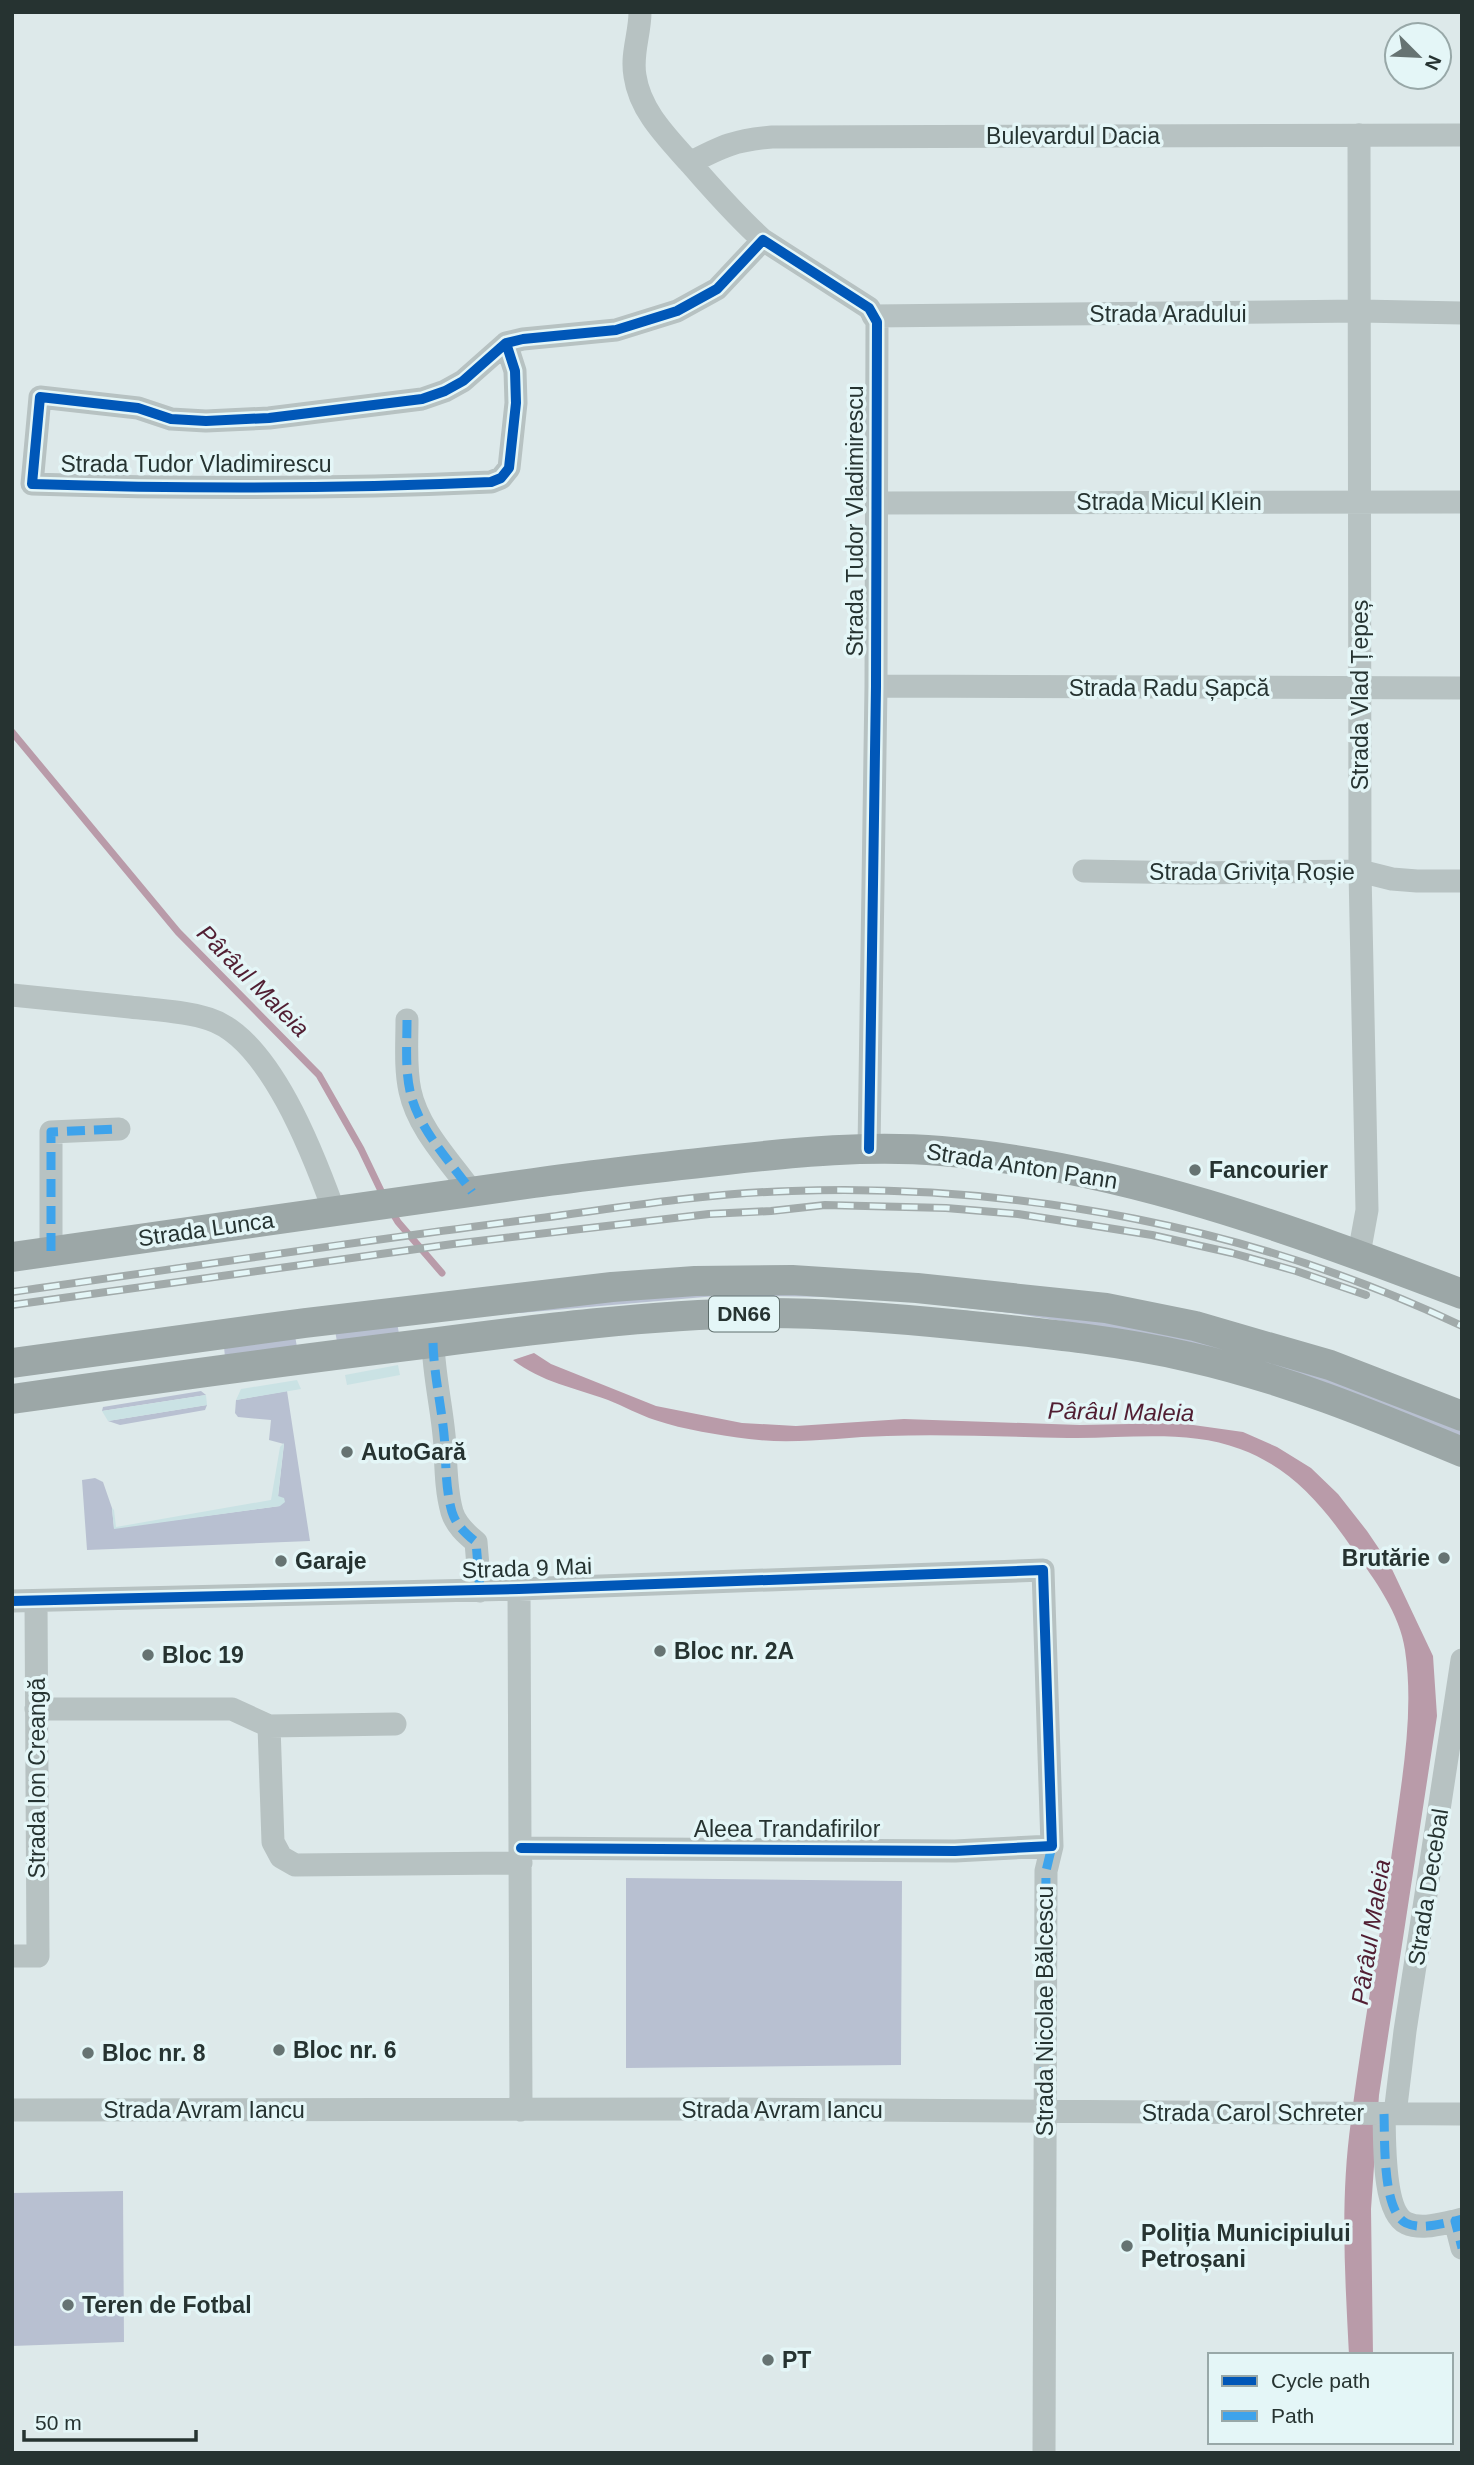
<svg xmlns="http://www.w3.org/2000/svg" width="1474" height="2465" font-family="Helvetica,sans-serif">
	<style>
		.green { fill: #b8c0d1 }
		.plaza { fill: #cae2e4 }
		.water { fill: #b99ba9 }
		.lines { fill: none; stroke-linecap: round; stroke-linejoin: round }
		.stream { stroke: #b99ba9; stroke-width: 7 }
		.minor { stroke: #b7c2c2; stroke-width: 23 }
		.major { stroke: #9ca7a7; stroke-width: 30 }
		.rail-casing { stroke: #a1aaaa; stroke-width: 8 }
		.rail { stroke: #e4f6f7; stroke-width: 5; stroke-dasharray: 16; stroke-linecap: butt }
		.quiet { stroke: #3ea3eb; stroke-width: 9; stroke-dasharray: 18 9; stroke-linecap: butt }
		.cycleway-casing { stroke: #e4f6f7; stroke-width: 15 }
		.cycleway { stroke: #0057b8; stroke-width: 10 }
		.poi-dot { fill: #667372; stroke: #e4f6f7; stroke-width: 2.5 }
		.labels { text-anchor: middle; stroke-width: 7; stroke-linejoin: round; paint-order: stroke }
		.shield { fill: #e4f6f7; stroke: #5f6e6c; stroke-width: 2 }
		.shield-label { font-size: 21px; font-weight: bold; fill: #263331 }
		.street-label { font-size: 23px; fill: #263331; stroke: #e4f6f7 }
		.poi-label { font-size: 23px; font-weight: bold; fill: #263331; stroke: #e4f6f7; text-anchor: start }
		.water-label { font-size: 24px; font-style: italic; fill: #511e32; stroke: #e4f6f7 }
	</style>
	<rect width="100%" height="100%" fill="#dde9ea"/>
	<!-- green -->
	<path class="green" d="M 768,1287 L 1084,1316 L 1255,1354 L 1418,1411 L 1462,1431 L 1462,1439 L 1081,1324 L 1011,1313 L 906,1301 L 836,1297 L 766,1296 L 716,1296 L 520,1313 L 519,1304 Z
		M 397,1322 L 399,1334 L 337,1342 L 335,1330 Z
		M 295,1336 L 297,1347 L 225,1357 L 224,1347 Z
		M 201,1391 L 206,1395 L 102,1411 L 103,1407 Z
		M 287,1391 L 310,1541 L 87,1550 L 82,1480 L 95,1478 L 103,1482 L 112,1508 L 114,1528 L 280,1506 L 278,1497 L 284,1444 L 269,1440 L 271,1420 L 238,1417 L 235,1413 L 236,1400 Z
		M 207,1405 L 205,1410 L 120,1425 L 108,1421 Z
		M 626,1878 L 902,1881 L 901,2065 L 626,2068 Z
		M 123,2191 L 124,2342 L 12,2346 L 12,2193 Z"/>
	<!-- plaza -->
	<path class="plaza" d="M 398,1365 L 400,1375 L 347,1385 L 345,1375 Z
		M 297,1380 L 301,1389 L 236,1400 L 241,1389 Z
		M 206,1395 L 207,1405 L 108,1421 L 102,1411 Z
		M 284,1443 L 278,1496 L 284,1498 L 285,1502 L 280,1506 L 114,1529 L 112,1508 L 114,1510 L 116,1527 L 271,1500 L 280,1447 Z"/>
	<!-- water -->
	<path class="water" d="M 534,1353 L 551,1364 L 656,1406 L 742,1423 L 796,1426 L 904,1419 L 1080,1425 L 1179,1423 L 1243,1432 L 1277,1447 L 1311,1468 L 1338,1494 L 1367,1531 L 1390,1565 L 1433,1656 L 1437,1716 L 1379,2095 L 1371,2209 L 1373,2355 L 1349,2355 C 1345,2277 1340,2199 1351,2121 C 1363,2024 1382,1928 1395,1831 C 1403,1771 1414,1710 1405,1650 C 1400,1614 1375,1580 1354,1551 C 1324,1507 1292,1468 1240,1449 C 1186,1429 1125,1439 1068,1438 C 1008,1437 947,1434 887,1436 C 841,1437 795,1445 749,1439 C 718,1435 685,1430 655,1420 C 639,1415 624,1406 608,1400 C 575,1388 541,1382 513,1360 Z"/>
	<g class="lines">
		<!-- stream -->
		<path class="stream" d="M 12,732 L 178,932 L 319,1075 L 361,1149 L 383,1195
			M 392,1212 L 398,1222 L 442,1273"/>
		<!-- minor -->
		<path class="minor" d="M 640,12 C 640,34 631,54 635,76 C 640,111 667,137 689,162 C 714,190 734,214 763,240
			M 690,163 C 722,146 736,140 772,137 L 1462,135
			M 873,316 L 1360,311 L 1462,313
			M 506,343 L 515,371 L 516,403 L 509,468 L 501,478 L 491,482 C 338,489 185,489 32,484 L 40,397 L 138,408 L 171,419 L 206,421 L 269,418 L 422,399 L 445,391 L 463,381 L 506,343 L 523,339 L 616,330 L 677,311 L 717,289 L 763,240 L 869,308 L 877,322 L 876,686 L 869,1149
			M 877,503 L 1462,502
			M 876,686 L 1462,688
			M 1084,871 L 1194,873 L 1360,871 L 1392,879 L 1417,881 L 1462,881
			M 12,995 C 51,999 90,1003 130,1007 C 156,1010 184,1011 209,1019 C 270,1038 314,1156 334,1211
			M 407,1020 C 407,1044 405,1068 410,1091 C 418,1129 450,1161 472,1192
			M 51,1251 L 51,1132 L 119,1129
			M 1359,1254 L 1367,1210 L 1360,871 L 1359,135
			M 433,1343 C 434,1378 443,1412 445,1447 C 446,1468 446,1491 452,1512 C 456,1525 466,1534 476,1542 L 480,1591
			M 519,1589 L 521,2110
			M 12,1601 L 519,1589 L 1043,1570 L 1052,1846 L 1046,1871 L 1044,2453
			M 36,1709 L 232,1709 L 269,1726 L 395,1724
			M 269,1726 L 273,1842 L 281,1857 L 295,1865 L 521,1863
			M 521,1848 L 955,1851 L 1052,1846
			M 12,1956 L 38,1956 L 36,1601
			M 12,2110 L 732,2109 L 1462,2114
			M 1384,2114 C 1385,2139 1382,2211 1406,2223 C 1421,2230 1440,2224 1455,2221
			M 1395,2114 L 1405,2031 L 1462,1660
			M 1462,2219 L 1455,2221 L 1462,2248"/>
		<!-- major -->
		<path class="major" d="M 12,1257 C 186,1232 360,1207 534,1183 C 598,1174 662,1167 726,1160 C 798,1152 869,1145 941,1151 C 1121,1166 1294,1230 1462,1294
			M 12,1363 L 305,1323 L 612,1287 L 695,1281 L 792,1280 L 917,1288 L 1106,1308 L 1195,1326 L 1330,1365 L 1462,1416
			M 12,1399 C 152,1379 291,1360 431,1343 C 538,1329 647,1315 755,1313 C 824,1312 894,1318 962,1325 C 1039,1333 1114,1340 1189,1357 C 1283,1378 1373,1415 1462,1452"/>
		<!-- rail casing -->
		<g class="rail-casing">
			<path id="rail" d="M 12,1292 C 189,1267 365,1240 541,1218 C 624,1207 708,1193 792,1191 C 1018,1183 1257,1228 1462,1326
				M 12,1305 L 453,1244 L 709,1214 L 771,1211 L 825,1205 L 946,1208 L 1018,1214 L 1089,1225 L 1152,1235 L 1232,1253 L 1296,1271 L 1366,1295"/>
		</g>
		<!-- rail -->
		<use href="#rail" class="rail"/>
		<!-- quiet -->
		<path class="quiet" d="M 407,1020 C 407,1044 405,1068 410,1091 C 418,1129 450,1161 472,1192
			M 51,1251 L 51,1132 L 119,1129
			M 433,1343 C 434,1378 443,1412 445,1447 C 446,1468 446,1491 452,1512 C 456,1525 466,1534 476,1542 L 480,1591
			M 1044,2112 L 1046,1871 L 1052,1846
			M 1384,2114 C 1385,2139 1382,2211 1406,2223 C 1421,2230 1440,2224 1455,2221
			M 1462,2219 L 1455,2221 L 1462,2248"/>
		<!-- cycleway casing -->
		<g class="cycleway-casing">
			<path id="cycleway" d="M 506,343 L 515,371 L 516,403 L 509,468 L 501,478 L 491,482 C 338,489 185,489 32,484 L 40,397 L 138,408 L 171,419 L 206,421 L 269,418 L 422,399 L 445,391 L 463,381 L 506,343 L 523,339 L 616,330 L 677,311 L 717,289 L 763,240 L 869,308 L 877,322 L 876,686 L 869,1149
				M 12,1601 L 519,1589 L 1043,1570 L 1052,1846 L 955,1851 L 521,1848"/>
		</g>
		<!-- cycleway -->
		<use href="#cycleway" class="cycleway"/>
	</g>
	<!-- markers -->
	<g class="poi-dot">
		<circle cx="1195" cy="1170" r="7"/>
		<circle cx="347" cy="1452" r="7"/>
		<circle cx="1444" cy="1558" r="7"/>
		<circle cx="281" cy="1561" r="7"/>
		<circle cx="660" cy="1651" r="7"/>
		<circle cx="148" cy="1655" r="7"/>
		<circle cx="279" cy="2050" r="7"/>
		<circle cx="88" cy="2053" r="7"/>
		<circle cx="1127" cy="2246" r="7"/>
		<circle cx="68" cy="2305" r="7"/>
		<circle cx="768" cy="2360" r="7"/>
	</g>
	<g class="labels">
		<!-- shield labels -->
		<rect class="shield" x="709" y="1296.5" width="70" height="35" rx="5"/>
		<g class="shield-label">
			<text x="744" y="1321">DN66</text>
		</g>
		<!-- street labels -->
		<g class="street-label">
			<text x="1073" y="144">Bulevardul Dacia</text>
			<text x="1168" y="322">Strada Aradului</text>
			<text x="196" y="472">Strada Tudor Vladimirescu</text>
			<text x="1169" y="510">Strada Micul Klein</text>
			<text transform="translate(855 521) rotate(-90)" y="8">Strada Tudor Vladimirescu</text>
			<text x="1169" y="696">Strada Radu Șapcă</text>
			<text transform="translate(1360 695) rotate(-90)" y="8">Strada Vlad Țepeș</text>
			<text x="1252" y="880">Strada Grivița Roșie</text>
			<text transform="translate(1022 1166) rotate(9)" y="8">Strada Anton Pann</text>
			<text transform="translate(206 1229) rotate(-8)" y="8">Strada Lunca</text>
			<text transform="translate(527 1568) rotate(-2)" y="8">Strada 9 Mai</text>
			<text transform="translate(37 1778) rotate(-90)" y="8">Strada Ion Creangă</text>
			<text x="787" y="1837">Aleea Trandafirilor</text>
			<text transform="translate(1428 1887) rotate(-81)" y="8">Strada Decebal</text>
			<text transform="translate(1045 2011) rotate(-90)" y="8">Strada Nicolae Bălcescu</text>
			<text x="204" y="2118">Strada Avram Iancu</text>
			<text x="782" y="2118">Strada Avram Iancu</text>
			<text x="1253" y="2121">Strada Carol Schreter</text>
		</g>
		<!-- poi labels -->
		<g class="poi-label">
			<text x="1209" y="1178">Fancourier</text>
			<text x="361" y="1460">AutoGară</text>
			<text x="1430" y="1566" text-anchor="end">Brutărie</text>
			<text x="295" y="1569">Garaje</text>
			<text x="674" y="1659">Bloc nr. 2A</text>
			<text x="162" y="1663">Bloc 19</text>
			<text x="293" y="2058">Bloc nr. 6</text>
			<text x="102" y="2061">Bloc nr. 8</text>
			<text x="1141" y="2241">Poliția Municipiului<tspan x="1141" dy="26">Petroșani</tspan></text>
			<text x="82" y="2313">Teren de Fotbal</text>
			<text x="782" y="2368">PT</text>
		</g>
		<!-- water labels -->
		<g class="water-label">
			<text transform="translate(253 981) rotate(45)" y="8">Pârâul Maleia</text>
			<text transform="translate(1121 1412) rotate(1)" y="8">Pârâul Maleia</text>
			<text transform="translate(1371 1932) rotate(-81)" y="8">Pârâul Maleia</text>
		</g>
	</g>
	<!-- border -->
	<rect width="1474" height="2465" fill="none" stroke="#263331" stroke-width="28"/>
	<!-- legend -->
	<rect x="1208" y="2353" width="245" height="91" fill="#e4f6f7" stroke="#98a8a8" stroke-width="2"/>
	<rect x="1222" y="2376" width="35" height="10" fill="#0057b8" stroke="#98a8a8" stroke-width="2"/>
	<text x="1271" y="2388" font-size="21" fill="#263331">Cycle path</text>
	<rect x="1222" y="2411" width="35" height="10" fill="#3ea3eb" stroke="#98a8a8" stroke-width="2"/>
	<text x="1271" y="2423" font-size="21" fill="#263331">Path</text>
	<!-- north arrow -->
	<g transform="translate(1418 56) rotate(114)"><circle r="33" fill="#e4f6f7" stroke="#98a8a8" stroke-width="2"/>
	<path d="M0-5L12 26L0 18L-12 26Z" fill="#667372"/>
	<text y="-10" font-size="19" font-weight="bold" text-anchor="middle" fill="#263331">N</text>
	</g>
	<!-- scale -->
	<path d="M24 2430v10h172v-10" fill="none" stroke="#263331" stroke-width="3.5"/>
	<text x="35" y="2430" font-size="21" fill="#263331" stroke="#e4f6f7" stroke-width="5" paint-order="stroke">50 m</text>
</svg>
